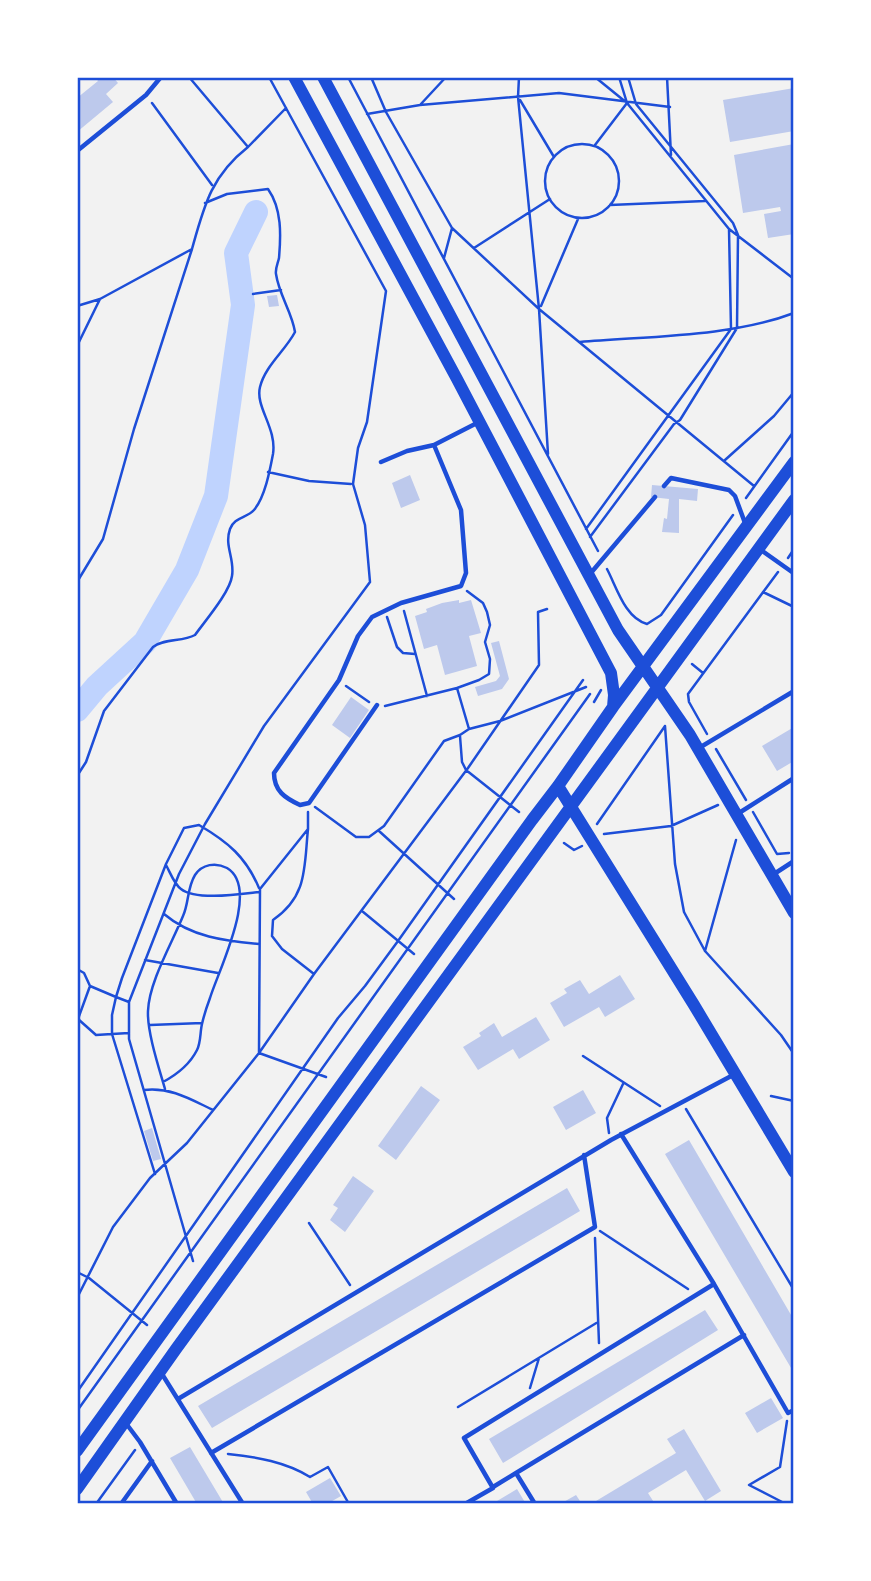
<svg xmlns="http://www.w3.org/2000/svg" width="871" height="1581" font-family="'DejaVu Sans',sans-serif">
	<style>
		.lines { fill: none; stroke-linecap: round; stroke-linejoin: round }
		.river { stroke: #bfd3fe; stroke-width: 24 }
		.building { fill: #bdc9ec }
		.path { stroke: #1d4ed8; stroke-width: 2.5 }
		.service { stroke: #1d4ed8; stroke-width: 4.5 }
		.secondary { stroke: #1d4ed8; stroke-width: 12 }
		.neatline { fill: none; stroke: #1d4ed8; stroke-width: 2.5 }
	</style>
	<rect width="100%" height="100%" fill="#f2f2f2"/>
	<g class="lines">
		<!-- river -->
		<path class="river" d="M 77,710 L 97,686 L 145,642 L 187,570 L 216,496 L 243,305 L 236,253 L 256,212"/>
	</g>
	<!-- building -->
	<path class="building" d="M 95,77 L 113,77 L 118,83 L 106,94 L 113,102 L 77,132 L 77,98 L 98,81 Z
		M 794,88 L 794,131 L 730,142 L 723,100 Z
		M 794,144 L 794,234 L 768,238 L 764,214 L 781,211 L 780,207 L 743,213 L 734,155 Z
		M 277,295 L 279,306 L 269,307 L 267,296 Z
		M 410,475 L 420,500 L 401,508 L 392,483 Z
		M 652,485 L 698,489 L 697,501 L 679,499 L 679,533 L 662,532 L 664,518 L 667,519 L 669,499 L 651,497 Z
		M 459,600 L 459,603 L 471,600 L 481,633 L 469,636 L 477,666 L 445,675 L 437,645 L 424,649 L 415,616 L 427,612 L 426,609 L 442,603 Z
		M 499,641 L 509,679 L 502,689 L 478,696 L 475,687 L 496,681 L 500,676 L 491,643 Z
		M 351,697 L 369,710 L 350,738 L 332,725 Z
		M 794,727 L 794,761 L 777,771 L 762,746 Z
		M 620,975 L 635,999 L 605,1017 L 599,1007 L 564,1027 L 550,1003 L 567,993 L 564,989 L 580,980 L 589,994 Z
		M 536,1017 L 550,1040 L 519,1059 L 513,1049 L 478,1070 L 463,1047 L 481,1036 L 479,1033 L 494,1023 L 502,1037 Z
		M 421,1086 L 440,1100 L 396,1160 L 378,1146 Z
		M 583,1090 L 596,1113 L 566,1130 L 553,1107 Z
		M 152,1128 L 161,1159 L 153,1161 L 144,1131 Z
		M 689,1140 L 794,1320 L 794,1373 L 665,1154 Z
		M 353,1176 L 374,1191 L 345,1232 L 330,1220 L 338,1208 L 333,1205 Z
		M 567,1188 L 580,1211 L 212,1428 L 198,1406 Z
		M 705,1310 L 718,1330 L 503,1463 L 489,1439 Z
		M 771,1398 L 783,1418 L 757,1433 L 745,1413 Z
		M 684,1429 L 721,1491 L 705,1501 L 686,1470 L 648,1493 L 655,1504 L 591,1504 L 676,1453 L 667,1439 Z
		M 190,1447 L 224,1504 L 197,1504 L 170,1458 Z
		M 330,1478 L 341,1496 L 327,1504 L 313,1504 L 306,1492 Z
		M 517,1489 L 526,1504 L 492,1504 Z
		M 576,1495 L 582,1504 L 560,1504 Z"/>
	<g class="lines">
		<!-- path -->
		<path class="path" d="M 189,77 L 248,147 L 286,108
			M 348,77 L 598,551
			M 371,77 L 386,112 L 452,228 L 539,309 L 754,486
			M 519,77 L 518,97 L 539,309 L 548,454
			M 595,77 L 627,103 L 729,229 L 794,279
			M 619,77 L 627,103
			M 667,77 L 671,155
			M 520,100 L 554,157
			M 152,103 L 212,185
			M 420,105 L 446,77
			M 367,114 L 420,105 L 559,93 L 670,107
			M545 181a37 37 0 1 1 74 0a37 37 0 1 1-74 0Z
			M 595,145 L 627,103
			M 610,205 L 705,201
			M 474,248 L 550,199
			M 444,258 L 452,228
			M 253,294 L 281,290
			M 77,306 L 100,299 L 192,249 C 204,206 211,176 248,147
			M 541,306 L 578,219
			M 580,342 C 648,336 731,337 794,313
			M 77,346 L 100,299
			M 725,460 L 774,416 L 794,392
			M 268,472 L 309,481 L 351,484
			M 746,498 L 794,431
			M 586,529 L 731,329 L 729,229
			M 590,537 L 674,424 L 680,420 L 737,328 L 738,235 L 733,223 L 636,104 L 628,77
			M 788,558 L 794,549
			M 607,569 C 617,588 625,618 647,624 L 661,615 L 733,515
			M 77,582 L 103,539 L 134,429 L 192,249
			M 467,591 L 483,603 L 487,612 L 490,625 L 485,642 L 490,659 L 489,674 L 479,680 L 457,688 L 469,729
			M 763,592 L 794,607
			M 404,611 L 427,696
			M 387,617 L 397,647 L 403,653 L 415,654
			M 692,664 L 703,673
			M 346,686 L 369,702
			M 594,702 L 601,690
			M 385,706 L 457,688
			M 665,726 L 675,864 L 684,912 L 705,951 L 781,1035 L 794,1054
			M 707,734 L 689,702 L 688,694 L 778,572
			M 460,736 L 462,762 L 466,770 L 519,812
			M 716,749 L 746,800
			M 77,776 L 86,762 L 104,711 L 153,647 C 165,638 182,642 195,635 C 205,621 230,592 232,576 C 235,559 224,546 230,529 C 234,517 247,518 254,510 C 265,497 270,470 273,454 C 277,428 255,407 260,387 C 265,366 285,351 295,332 C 292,312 279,295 276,274 C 275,269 278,263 279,258 C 281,235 282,209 268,189 L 227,194 L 205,203
			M 315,807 L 356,837 L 369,837 L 384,826 L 444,741 L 460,735 L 469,729 L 500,721 L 586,687
			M 308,812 L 308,829 L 260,889 L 259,1053 L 326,1077
			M 753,812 L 777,854 L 789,853
			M 597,824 L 665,726
			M 308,829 C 304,867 308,896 273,920 L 272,936 L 282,949 L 314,974
			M 379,831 L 454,899
			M 604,834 L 671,826 L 718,805
			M 564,843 L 574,850 L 582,846
			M 166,865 C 170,872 174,884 181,889 C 196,901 241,894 259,892
			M 362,911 L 414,954
			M 164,914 C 191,937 225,941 259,944
			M 705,951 L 736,840
			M 145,960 L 218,973
			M 77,969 L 84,973 L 90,986 L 116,997 L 112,1015 L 112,1034 L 96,1035 L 78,1019 L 90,986
			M 129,1002 L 116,997 L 122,978 L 166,864 L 184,828 L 199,825 C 228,842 246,857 259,888
			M 150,1025 L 202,1023
			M 129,1033 L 112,1034 L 155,1174
			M 583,1056 L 660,1106
			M 163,1082 C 176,1075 190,1064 197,1050 C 201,1042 200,1032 202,1024 C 204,1015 207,1006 210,998 C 218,971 261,888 227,868 C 216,862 202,864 195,875 C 187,888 189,903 183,916 C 172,943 149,982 148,1011 C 147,1032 159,1068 165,1089
			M 144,1090 C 171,1087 190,1099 213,1110
			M 771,1096 L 794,1101
			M 686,1109 L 794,1290
			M 609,1133 L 607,1118 L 623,1084
			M 309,1223 L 350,1285
			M 600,1231 L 688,1289
			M 595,1238 L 599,1343
			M 193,1261 L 129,1039 L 129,1002 L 179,874 L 205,824 L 264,726 L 370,582 L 365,525 L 353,484 L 358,448 L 367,422 L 386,291 L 269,77
			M 77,1272 L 89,1278 L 147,1325
			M 77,1298 L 113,1227 L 150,1178 L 187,1143 L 259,1053 L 314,974 L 468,768 L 539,665 L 538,612 L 547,609
			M 530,1388 L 539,1358
			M 77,1392 L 338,1018 L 365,986 L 398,941 L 583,680
			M 458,1407 L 598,1322
			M 77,1411 L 590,694
			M 228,1454 C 257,1457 286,1462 310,1477 L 328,1467 L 349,1504
			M 96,1504 L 135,1450
			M 786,1504 L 749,1485 L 780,1467 L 787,1421"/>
		<!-- service -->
		<path class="service" d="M 77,151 L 146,95 L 161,77
			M 434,445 L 477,423
			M 664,486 L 671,478 L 729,490 L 735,496 L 745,523
			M 761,550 L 792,572
			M 590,574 L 655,497
			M 377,705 L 309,803 L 300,805 C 285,798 274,791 274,773 L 339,680 L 358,636 L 372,617 L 401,603 L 461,586 L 466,573 L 461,510 L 434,445 L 407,451 L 381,462
			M 699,748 L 794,691
			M 739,813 L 794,778
			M 774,874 L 794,861
			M 621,1134 L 714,1284 L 788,1413 L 794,1410
			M 162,1374 L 243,1504
			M 178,1399 L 611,1140 L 735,1074
			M 125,1422 L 140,1442 L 177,1504
			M 211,1453 L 595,1227 L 584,1155
			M 493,1487 L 516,1473
			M 121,1504 L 152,1461
			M 465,1504 L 493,1488 L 464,1438 L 714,1284
			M 535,1504 L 516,1473 L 744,1335"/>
		<!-- secondary -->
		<path class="secondary" d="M 294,77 L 457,379 L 611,673 L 614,695 L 613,707
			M 323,77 L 618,630 L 690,735 L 794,913
			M 558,786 L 694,1005 L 794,1172
			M 77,1451 L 532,820 L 558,786 L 613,707 L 794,462
			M 77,1489 L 176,1349 L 794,500"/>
	</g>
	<!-- border -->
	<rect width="871" height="1581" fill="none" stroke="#ffffff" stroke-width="158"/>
	<rect x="79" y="79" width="713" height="1423" class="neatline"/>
</svg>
